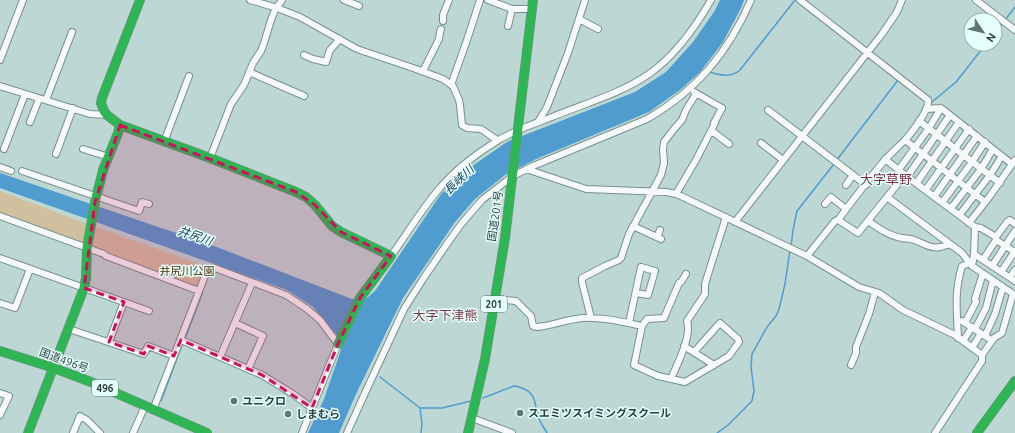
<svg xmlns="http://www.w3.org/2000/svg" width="1015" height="433" font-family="Ubuntu,'Noto Sans JP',sans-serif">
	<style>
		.green { fill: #d0c09f }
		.water { fill: #519cce }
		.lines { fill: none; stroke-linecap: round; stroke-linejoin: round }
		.stream { stroke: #519cce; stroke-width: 1.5 }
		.street-casing { stroke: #7b908e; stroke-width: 8 }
		.fast-casing { stroke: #7b908e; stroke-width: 10 }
		.street { stroke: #f5f9f9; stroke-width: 6 }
		.fast { stroke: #30b455; stroke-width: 9 }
		.marked { fill: #c2185b; fill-opacity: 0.2; stroke: #c2185b; stroke-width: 3; stroke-dasharray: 8 5; stroke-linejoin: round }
		.poi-dot { fill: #5e7572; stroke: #e5fefb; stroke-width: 1.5 }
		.labels { text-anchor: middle; stroke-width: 3; stroke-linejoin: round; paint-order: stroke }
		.shield { fill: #e5fefb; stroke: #637977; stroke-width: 1 }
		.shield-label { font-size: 10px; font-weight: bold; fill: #2b403e }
		.street-label { font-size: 11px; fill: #2b403e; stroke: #e5fefb }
		.park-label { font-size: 11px; fill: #51320a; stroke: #e5fefb }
		.poi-label { font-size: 11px; font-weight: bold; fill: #2b403e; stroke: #e5fefb; text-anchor: start }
		.water-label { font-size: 12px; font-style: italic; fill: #1c4060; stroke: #e5fefb }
		.quarter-label { font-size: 13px; fill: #7b3445; stroke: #e5fefb }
	</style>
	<rect width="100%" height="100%" fill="#bcd7d4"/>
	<!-- green -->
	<path class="green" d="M 0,191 L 90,225 L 194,262 L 204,268 L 197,285 L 195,286 L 79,242 L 0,214 Z"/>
	<!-- water -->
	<path class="water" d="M 720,0 L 744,0 L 741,8 L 723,42 L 700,72 L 680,90 L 649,112 L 536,159 L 505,175 L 475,199 L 455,222 L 403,298 L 356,394 L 339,433 L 308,433 L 324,399 L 341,350 L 336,334 L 313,307 L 287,290 L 0,188 L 0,173 L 214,246 L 352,299 L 367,298 L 375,291 L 441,194 L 468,169 L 507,142 L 635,92 L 666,72 L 693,42 L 714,12 Z"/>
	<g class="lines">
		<!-- stream -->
		<path class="stream" d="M 1005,20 L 1015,7
			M 995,33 L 1003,23
			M 709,72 C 719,75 731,78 740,70 L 795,0
			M 930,99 L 932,102 L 956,82 L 986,44
			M 836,161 L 898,80
			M 791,247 L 793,230 L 797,211 L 834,164
			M 91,252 L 104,258
			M 128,267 L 137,271
			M 186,336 L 202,294 L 199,293
			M 380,377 L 420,408 L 442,408 L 471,401
			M 483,398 L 514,386 C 518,386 522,388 526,390 C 536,395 535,406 538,416 C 540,422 544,428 547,433
			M 161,401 L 182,345
			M 420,408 L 422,424 L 421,433
			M 717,433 L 728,425 L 752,401 L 754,391 L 751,367 L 752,354 L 767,327 L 776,316 L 779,309 L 785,284 L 790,250"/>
		<!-- street casing -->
		<g class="street-casing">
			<path id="street" d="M 250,0 L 277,8 L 300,17 L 357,49 L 416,69 L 443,79 L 453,86 L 459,100 L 460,105 L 462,125 L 467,128 L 481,129 L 497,140
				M 344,0 L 359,6
				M 488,0 L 512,9 L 532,9
				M 800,0 L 928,100 C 930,109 911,134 904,141 C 897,148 890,154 884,161 C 868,180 853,200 838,220 L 835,221 L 807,256
				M 976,0 L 1015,30
				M 579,19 L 598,29
				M 443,21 L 443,15 L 449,0
				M 508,26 L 512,9
				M 304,55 L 313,59 L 326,62 L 330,50 L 340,39
				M 0,60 L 23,0
				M 423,71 L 439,39 L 440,32 L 441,29
				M 249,72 L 304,96
				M 451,85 L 467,40 L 480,0
				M 0,86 L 90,114 L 107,115
				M 46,100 L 72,32
				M 926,109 L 941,108 L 1012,164
				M 768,110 L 866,185
				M 919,121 L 1000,183
				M 30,122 L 39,99
				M 538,122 L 547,107 L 568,53 L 585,0
				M 712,131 L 729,144
				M 905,140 L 985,202
				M 164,142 L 189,76
				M 761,143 L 783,160
				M 4,149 L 25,94
				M 83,149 L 109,157
				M 56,154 L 73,108
				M 210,158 L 219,135 L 231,104 L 244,85 L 253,63 L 261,51 L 264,43 L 271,20 L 275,10 L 282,0
				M 885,159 L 905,175 L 975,227 L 974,254 L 972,266
				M 0,167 L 11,171
				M 900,168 L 929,128 L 941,108
				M 526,169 L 586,189 L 666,192 L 676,194 L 681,196 L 807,256 L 859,287 L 879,293 L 903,310 L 955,335 L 982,355
				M 22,171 L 139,211 L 142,202 L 149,204
				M 909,174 L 937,134 L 950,115
				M 905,175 L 887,197 L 962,253 L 972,266 L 1015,295
				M 918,181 L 959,122
				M 846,185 L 853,175
				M 927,188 L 969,129
				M 676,194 L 696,160 L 715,123 L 714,123 L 722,108 L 694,92
				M 936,194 L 977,136
				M 944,200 L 972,162 L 985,142
				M 825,204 L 831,197 L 846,209
				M 952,207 L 981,169 L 993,149
				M 961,213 L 990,175 L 1002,156
				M 0,216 L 104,254 L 106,256 L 199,291
				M 838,220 L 858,233 L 887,197
				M 868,221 C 878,228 889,236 902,238 C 906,239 910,238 914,240 C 930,246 932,251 950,244
				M 735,222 L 882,34 L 897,12 L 902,0
				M 969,223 L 990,196 L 1015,160
				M 633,226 L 661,239
				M 975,227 L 981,228 L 996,237 L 1007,222 L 1010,220 L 1015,224
				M 657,237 L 660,230
				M 996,237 L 996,240 L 1015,252
				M 974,254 L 1015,281
				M 391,256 C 407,234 421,210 439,189 C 455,170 476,154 497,141 C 514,130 534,124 552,117 C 584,104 622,93 649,74 C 676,55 695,28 711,0
				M 0,258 L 149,311
				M 983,260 L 996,240
				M 992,266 L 1015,231
				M 1001,272 L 1015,251
				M 1010,277 L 1015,270
				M 495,299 L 516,301 L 531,316 L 533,326 L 537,327 C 552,326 567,319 583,318 C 603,317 623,322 642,326 L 634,365 L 658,376 L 685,382 L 729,356 L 739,342 L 738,339 L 720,323 L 694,352
				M 0,303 L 15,308 L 30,269
				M 591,318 L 582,282 L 582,278 L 605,266 L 619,260 L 621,258 L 629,234 L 661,175 L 664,163 L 663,149 L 664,142 L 674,129 L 682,120 L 686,110 L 696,94
				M 962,321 L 988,338
				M 235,323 L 263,336 L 248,369
				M 629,323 L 641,267 L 655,271 L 648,295 L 636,293
				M 965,323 L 976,302 L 975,299 L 983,273
				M 642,326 L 647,319 L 664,318 L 679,283 L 681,282 L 686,274
				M 69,329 L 144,354 L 148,346 L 174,356
				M 975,329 L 986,308 L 993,280
				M 985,336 L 995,314 L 1003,287
				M 958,338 C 957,311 954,292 962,266 L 970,263
				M 181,340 L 262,375 L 293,394 L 312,408
				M 963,341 L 972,327
				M 109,342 L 124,302
				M 684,346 L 714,365
				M 972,348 L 981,333
				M 220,357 L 252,283
				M 851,365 L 856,353 L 856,347 L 869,314 L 875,292
				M 671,379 C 677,364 692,337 687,321 L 705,294 L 705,284 L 726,217
				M 0,393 L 9,396 L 0,415
				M 153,410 L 208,268 L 215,268 L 286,295 L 307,309 L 320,320 L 338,344 L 312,408 L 302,433
				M 472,418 L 512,433
				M 73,433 L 80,416 L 87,420 L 100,433
				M 133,433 L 145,406
				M 347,433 L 365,393 L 404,309 L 423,279 L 449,241 L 462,223 L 482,200 L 513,176 L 533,166 L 647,119 C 697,90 728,53 751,0
				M 935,433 L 982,361 L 982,355 L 994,338 L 1002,333 L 1013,294"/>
		</g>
		<!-- fast casing -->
		<g class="fast-casing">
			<path id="fast" d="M 140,0 L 102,98 L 101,103 L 104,111 L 107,115 L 120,125 L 210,158 L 296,192 L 306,197 L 315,205 L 332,226 L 341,232 L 391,256 L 360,298 L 338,344
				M 0,351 L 54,368 L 91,382 L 207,433
				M 28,433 L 84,288 L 86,278 L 87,248 L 95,202 L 103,170 L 118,133 L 120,125
				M 468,433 L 485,359 L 505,238 L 533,0
				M 977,433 L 1015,381"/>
		</g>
		<!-- street -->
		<use href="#street" class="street"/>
		<!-- fast -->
		<use href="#fast" class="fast"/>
	</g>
	<!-- marked area -->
	<path class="marked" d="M 120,125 L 296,192 L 315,205 L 341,232 L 391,256 L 360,298 L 338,344 L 312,408 L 262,375 L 181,340 L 174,356 L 148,346 L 144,354 L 109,342 L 124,302 L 84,288 L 95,202 Z"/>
	<!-- markers -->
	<g class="poi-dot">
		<circle cx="234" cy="401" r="4"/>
		<circle cx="520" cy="413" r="4"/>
		<circle cx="288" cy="414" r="4"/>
	</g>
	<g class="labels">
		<!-- shield labels -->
		<g class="shield">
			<rect x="481" y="296" width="26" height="16" rx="3"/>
			<rect x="92" y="380" width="26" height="16" rx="3"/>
		</g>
		<g class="shield-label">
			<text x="494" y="308">201</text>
			<text x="105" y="392">496</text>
		</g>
		<!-- street labels -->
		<g class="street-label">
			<text transform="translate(495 216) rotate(-82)" y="4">国道201号</text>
			<text transform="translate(64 360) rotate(20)" y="4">国道496号</text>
		</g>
		<!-- park labels -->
		<g class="park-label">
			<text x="187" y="275">井尻川公園</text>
		</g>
		<!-- poi labels -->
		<g class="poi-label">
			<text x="242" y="405">ユニクロ</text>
			<text x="528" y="417">スエミツスイミングスクール</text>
			<text x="296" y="418">しまむら</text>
		</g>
		<!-- water labels -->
		<g class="water-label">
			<text transform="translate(459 180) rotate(-43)" y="4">長峡川</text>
			<text transform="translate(195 236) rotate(19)" y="4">井尻川</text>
		</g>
		<!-- quarter labels -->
		<g class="quarter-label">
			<text x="886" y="184">大字草野</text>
			<text x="445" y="320">大字下津熊</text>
		</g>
	</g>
	<!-- north arrow -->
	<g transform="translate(983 32) rotate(125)"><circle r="19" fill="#e5fefb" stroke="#9bb2af"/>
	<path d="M0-3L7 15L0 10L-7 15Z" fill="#5e7572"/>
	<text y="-6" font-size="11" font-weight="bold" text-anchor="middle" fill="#2b403e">N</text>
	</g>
</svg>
